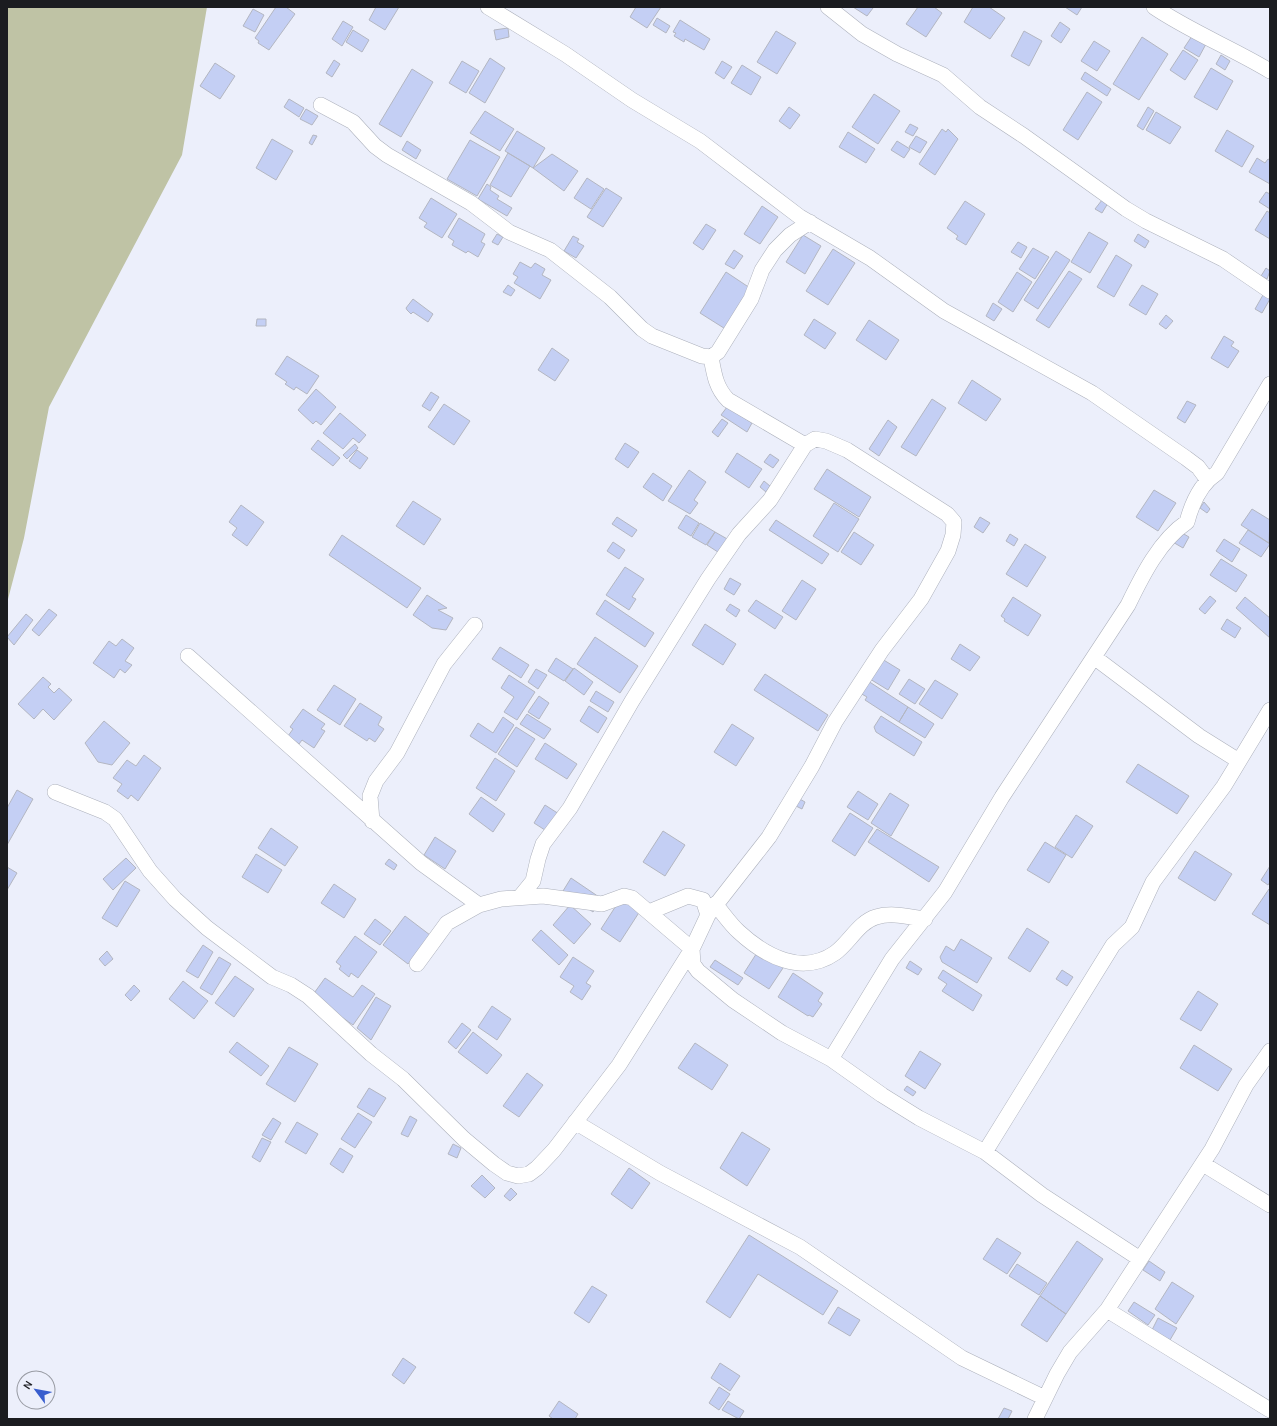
<svg xmlns="http://www.w3.org/2000/svg" width="1277" height="1426" font-family="Karla,sans-serif">
	<style>
		.green { fill: #bfc3a5 }
		.building { fill: #c4cff4; stroke: #b3b6c1 }
		.lines { fill: none; stroke-linecap: round; stroke-linejoin: round }
		.street-casing { stroke: #adb1bc; stroke-width: 16 }
		.street { stroke: #fff; stroke-width: 15 }
	</style>
	<rect width="100%" height="100%" fill="#eceffb"/>
	<!-- green -->
	<path class="green" d="M 7,7 L 207,7 L 182,155 L 49,407 L 24,538 L 7,603 Z"/>
	<!-- building -->
	<path class="building" d="M 276,7 L 286,7 L 295,14 L 269,50 L 258,43 L 259,41 L 255,38 Z
		M 376,7 L 399,7 L 385,30 L 369,20 Z
		M 636,7 L 661,7 L 647,28 L 630,17 Z
		M 853,7 L 871,7 L 873,8 L 867,16 Z
		M 918,7 L 934,7 L 942,13 L 926,37 L 906,24 Z
		M 973,7 L 989,7 L 1005,18 L 990,39 L 964,22 Z
		M 1065,7 L 1082,7 L 1077,15 Z
		M 253,9 L 264,15 L 255,32 L 243,26 Z
		M 657,18 L 670,26 L 666,33 L 653,25 Z
		M 680,20 L 710,39 L 704,50 L 685,39 L 684,42 L 674,36 L 676,33 L 673,32 Z
		M 343,21 L 353,27 L 342,46 L 332,39 Z
		M 1060,22 L 1070,29 L 1061,43 L 1051,36 Z
		M 508,28 L 509,37 L 496,40 L 494,30 Z
		M 353,30 L 369,40 L 362,52 L 346,42 Z
		M 776,31 L 796,43 L 777,74 L 757,62 Z
		M 1024,31 L 1042,41 L 1029,66 L 1011,56 Z
		M 1192,36 L 1206,44 L 1199,57 L 1184,48 Z
		M 1142,37 L 1168,54 L 1139,100 L 1113,84 Z
		M 1094,41 L 1110,51 L 1097,71 L 1081,61 Z
		M 1183,50 L 1198,60 L 1185,80 L 1170,70 Z
		M 1221,55 L 1230,61 L 1225,70 L 1216,64 Z
		M 490,58 L 505,68 L 485,103 L 469,93 Z
		M 334,60 L 340,64 L 332,77 L 326,73 Z
		M 462,61 L 479,71 L 466,93 L 449,83 Z
		M 722,61 L 732,67 L 724,79 L 715,73 Z
		M 215,63 L 235,76 L 220,99 L 200,86 Z
		M 742,65 L 761,77 L 751,95 L 731,83 Z
		M 1211,68 L 1233,81 L 1217,110 L 1194,97 Z
		M 412,69 L 433,82 L 401,137 L 379,124 Z
		M 1085,72 L 1111,89 L 1107,96 L 1081,79 Z
		M 1087,92 L 1102,102 L 1078,140 L 1063,130 Z
		M 874,94 L 900,111 L 878,144 L 852,127 Z
		M 289,99 L 304,108 L 299,117 L 284,107 Z
		M 789,107 L 800,115 L 790,129 L 779,121 Z
		M 1148,107 L 1154,111 L 1143,130 L 1137,126 Z
		M 306,109 L 318,116 L 312,125 L 300,119 Z
		M 485,111 L 514,129 L 500,151 L 470,133 Z
		M 1156,112 L 1181,127 L 1170,144 L 1146,130 Z
		M 910,124 L 918,128 L 913,136 L 905,132 Z
		M 942,129 L 946,132 L 948,129 L 958,139 L 935,175 L 919,164 Z
		M 1227,130 L 1254,146 L 1242,167 L 1215,151 Z
		M 517,131 L 545,148 L 533,168 L 505,151 Z
		M 848,132 L 875,149 L 866,163 L 839,147 Z
		M 313,135 L 317,136 L 312,145 L 309,143 Z
		M 916,136 L 927,142 L 920,153 L 909,147 Z
		M 272,139 L 293,151 L 276,180 L 256,168 Z
		M 470,140 L 500,157 L 477,196 L 447,179 Z
		M 407,141 L 421,150 L 416,159 L 402,150 Z
		M 897,141 L 910,149 L 904,158 L 891,150 Z
		M 508,153 L 530,166 L 511,197 L 490,185 Z
		M 552,154 L 578,171 L 564,191 L 533,168 Z
		M 1257,158 L 1265,163 L 1268,159 L 1270,160 L 1270,184 L 1249,172 Z
		M 587,178 L 604,189 L 591,209 L 574,198 Z
		M 487,184 L 491,187 L 490,190 L 499,196 L 497,199 L 512,208 L 507,216 L 478,199 Z
		M 606,188 L 622,198 L 603,227 L 587,217 Z
		M 1266,192 L 1270,194 L 1270,209 L 1259,202 Z
		M 431,198 L 457,214 L 442,238 L 424,227 L 427,223 L 419,218 Z
		M 1102,200 L 1108,203 L 1102,213 L 1095,209 Z
		M 965,201 L 985,214 L 966,245 L 956,239 L 958,236 L 947,228 Z
		M 762,206 L 778,217 L 760,244 L 744,234 Z
		M 1267,211 L 1270,213 L 1270,239 L 1255,230 Z
		M 459,218 L 485,234 L 481,242 L 485,244 L 478,257 L 468,251 L 466,253 L 452,245 L 454,241 L 448,237 Z
		M 706,224 L 716,230 L 703,250 L 693,243 Z
		M 1089,232 L 1108,243 L 1090,273 L 1071,262 Z
		M 497,234 L 503,237 L 498,245 L 492,242 Z
		M 1138,234 L 1149,241 L 1145,248 L 1134,241 Z
		M 803,235 L 821,246 L 805,274 L 786,262 Z
		M 573,236 L 579,239 L 577,242 L 584,246 L 576,258 L 564,251 Z
		M 1018,242 L 1027,247 L 1021,258 L 1011,252 Z
		M 1033,248 L 1049,257 L 1035,279 L 1019,269 Z
		M 833,249 L 855,263 L 828,305 L 806,291 Z
		M 734,250 L 743,256 L 734,269 L 725,264 Z
		M 1056,251 L 1070,260 L 1038,309 L 1024,300 Z
		M 1116,255 L 1132,265 L 1114,297 L 1097,287 Z
		M 520,262 L 531,268 L 535,263 L 545,269 L 542,275 L 551,280 L 540,299 L 514,283 L 518,277 L 513,274 Z
		M 1266,268 L 1270,271 L 1267,279 L 1261,276 Z
		M 1069,271 L 1082,279 L 1049,328 L 1036,320 Z
		M 726,272 L 753,290 L 727,330 L 700,313 Z
		M 1017,272 L 1032,282 L 1013,312 L 998,302 Z
		M 508,285 L 515,290 L 511,296 L 503,292 Z
		M 1142,285 L 1158,294 L 1146,315 L 1129,305 Z
		M 1263,295 L 1270,299 L 1262,313 L 1255,309 Z
		M 413,299 L 433,314 L 428,322 L 413,312 L 411,314 L 407,310 L 406,308 Z
		M 993,303 L 1002,309 L 994,321 L 986,316 Z
		M 1166,315 L 1173,321 L 1166,329 L 1159,324 Z
		M 257,319 L 266,319 L 266,326 L 256,326 Z
		M 814,319 L 836,333 L 825,349 L 804,335 Z
		M 869,320 L 899,340 L 886,360 L 856,340 Z
		M 1224,336 L 1234,342 L 1231,346 L 1239,351 L 1228,368 L 1211,358 Z
		M 552,348 L 569,360 L 555,381 L 538,370 Z
		M 287,356 L 319,376 L 307,394 L 296,387 L 294,390 L 285,384 L 287,382 L 275,374 Z
		M 972,380 L 1001,399 L 986,421 L 958,403 Z
		M 316,389 L 336,407 L 321,425 L 316,421 L 313,424 L 298,410 Z
		M 431,392 L 439,397 L 430,411 L 422,406 Z
		M 932,399 L 946,408 L 916,456 L 901,447 Z
		M 1187,401 L 1196,405 L 1185,423 L 1177,418 Z
		M 444,404 L 470,421 L 454,445 L 428,427 Z
		M 727,407 L 752,423 L 747,432 L 721,415 Z
		M 340,413 L 366,435 L 359,443 L 353,438 L 343,449 L 323,433 Z
		M 722,419 L 728,423 L 718,437 L 712,432 Z
		M 888,420 L 897,427 L 879,456 L 869,449 Z
		M 318,440 L 340,458 L 333,466 L 311,449 Z
		M 625,443 L 639,452 L 628,468 L 615,459 Z
		M 355,444 L 358,448 L 347,459 L 343,455 Z
		M 357,450 L 368,458 L 360,469 L 349,461 Z
		M 737,453 L 762,469 L 749,488 L 725,472 Z
		M 770,454 L 779,460 L 773,468 L 764,462 Z
		M 827,469 L 871,497 L 859,517 L 814,489 Z
		M 689,470 L 706,482 L 694,500 L 698,503 L 690,514 L 668,501 Z
		M 653,473 L 672,486 L 663,501 L 643,487 Z
		M 764,481 L 770,486 L 766,492 L 760,487 Z
		M 1154,490 L 1176,503 L 1158,531 L 1136,517 Z
		M 413,501 L 441,519 L 424,545 L 396,526 Z
		M 1204,502 L 1210,509 L 1207,513 L 1200,508 Z
		M 834,503 L 859,519 L 838,552 L 813,536 Z
		M 241,505 L 264,522 L 247,546 L 232,535 L 237,528 L 229,522 Z
		M 1252,509 L 1270,520 L 1269,543 L 1241,525 Z
		M 686,515 L 699,523 L 691,536 L 678,528 Z
		M 617,517 L 637,530 L 632,537 L 612,524 Z
		M 980,517 L 990,523 L 983,533 L 974,527 Z
		M 776,520 L 829,554 L 822,564 L 769,530 Z
		M 700,523 L 715,532 L 706,545 L 692,537 Z
		M 1177,530 L 1189,537 L 1183,548 L 1171,541 Z
		M 1248,530 L 1270,544 L 1261,557 L 1239,543 Z
		M 715,532 L 729,540 L 721,554 L 707,545 Z
		M 854,532 L 874,545 L 861,565 L 841,552 Z
		M 1010,534 L 1018,539 L 1014,546 L 1006,541 Z
		M 342,535 L 421,588 L 407,608 L 329,555 Z
		M 1224,539 L 1240,549 L 1232,562 L 1216,551 Z
		M 613,542 L 625,550 L 619,559 L 607,551 Z
		M 1025,544 L 1046,557 L 1027,587 L 1006,574 Z
		M 1221,559 L 1247,575 L 1236,592 L 1210,575 Z
		M 625,567 L 644,579 L 632,597 L 636,599 L 629,610 L 606,595 Z
		M 730,578 L 741,584 L 734,595 L 724,589 Z
		M 802,580 L 816,589 L 796,620 L 782,611 Z
		M 427,595 L 447,608 L 438,610 L 453,618 L 446,630 L 432,628 L 413,615 Z
		M 1210,596 L 1216,601 L 1205,614 L 1199,609 Z
		M 1013,597 L 1041,615 L 1028,636 L 1004,621 L 1005,619 L 1001,616 Z
		M 1245,597 L 1270,618 L 1270,638 L 1236,608 Z
		M 605,600 L 654,633 L 645,647 L 596,614 Z
		M 756,600 L 783,617 L 775,629 L 748,611 Z
		M 730,604 L 740,610 L 736,617 L 726,610 Z
		M 49,609 L 57,615 L 39,636 L 32,630 Z
		M 26,614 L 33,620 L 14,645 L 7,637 Z
		M 1227,619 L 1241,628 L 1235,638 L 1221,629 Z
		M 705,624 L 736,644 L 723,665 L 692,645 Z
		M 595,637 L 638,666 L 620,693 L 577,664 Z
		M 122,639 L 134,648 L 125,661 L 132,665 L 125,673 L 120,669 L 114,678 L 93,663 L 109,641 L 116,646 Z
		M 960,644 L 980,657 L 970,671 L 951,659 Z
		M 500,647 L 529,665 L 521,678 L 492,659 Z
		M 556,658 L 573,669 L 564,681 L 548,671 Z
		M 882,659 L 900,670 L 888,690 L 870,679 Z
		M 574,668 L 593,682 L 584,695 L 565,681 Z
		M 536,669 L 547,675 L 538,689 L 528,682 Z
		M 765,674 L 828,715 L 818,731 L 754,690 Z
		M 509,675 L 535,692 L 517,720 L 504,712 L 514,697 L 501,688 Z
		M 43,677 L 51,684 L 48,687 L 54,693 L 59,688 L 72,700 L 54,720 L 43,709 L 34,719 L 18,704 Z
		M 909,679 L 925,689 L 915,704 L 899,694 Z
		M 935,680 L 958,694 L 942,719 L 919,704 Z
		M 868,681 L 908,707 L 899,722 L 865,700 L 867,697 L 860,693 Z
		M 334,685 L 356,699 L 340,725 L 317,710 Z
		M 596,691 L 614,702 L 608,712 L 590,701 Z
		M 539,696 L 549,703 L 539,719 L 528,712 Z
		M 360,703 L 382,717 L 378,725 L 384,729 L 375,742 L 369,738 L 367,741 L 344,726 Z
		M 589,706 L 607,718 L 598,733 L 580,721 Z
		M 908,707 L 934,724 L 925,738 L 899,722 Z
		M 303,709 L 325,724 L 321,729 L 325,731 L 314,748 L 302,740 L 299,744 L 288,736 L 293,729 L 290,727 Z
		M 527,714 L 551,729 L 544,739 L 520,724 Z
		M 881,716 L 922,742 L 914,756 L 876,732 L 874,727 Z
		M 503,717 L 514,725 L 496,753 L 470,736 L 478,723 L 493,733 Z
		M 104,721 L 130,743 L 112,765 L 98,762 L 85,743 Z
		M 732,724 L 754,738 L 736,766 L 714,752 Z
		M 516,727 L 535,739 L 517,767 L 498,754 Z
		M 545,743 L 577,764 L 567,779 L 535,759 Z
		M 144,755 L 161,768 L 138,801 L 131,795 L 128,799 L 117,791 L 122,784 L 113,778 L 127,760 L 136,766 Z
		M 495,758 L 515,771 L 496,801 L 476,788 Z
		M 1138,764 L 1189,796 L 1177,814 L 1126,782 Z
		M 17,790 L 33,799 L 7,845 L 7,808 Z
		M 858,791 L 878,804 L 868,820 L 847,807 Z
		M 890,793 L 909,805 L 891,836 L 871,823 Z
		M 481,797 L 505,814 L 493,832 L 469,814 Z
		M 798,798 L 805,802 L 802,809 L 794,805 Z
		M 545,805 L 559,814 L 548,832 L 534,823 Z
		M 850,813 L 873,828 L 855,856 L 832,841 Z
		M 1076,815 L 1093,826 L 1072,858 L 1055,847 Z
		M 271,828 L 298,847 L 285,866 L 258,848 Z
		M 877,829 L 939,867 L 929,882 L 868,842 Z
		M 663,831 L 685,845 L 665,876 L 643,862 Z
		M 435,837 L 456,851 L 445,869 L 424,855 Z
		M 1045,842 L 1066,855 L 1049,883 L 1027,870 Z
		M 1195,851 L 1232,874 L 1215,901 L 1178,878 Z
		M 256,854 L 282,870 L 268,893 L 242,877 Z
		M 126,858 L 136,868 L 113,890 L 103,879 Z
		M 389,859 L 397,865 L 394,870 L 385,864 Z
		M 1270,866 L 1270,882 L 1268,885 L 1261,880 Z
		M 7,867 L 17,873 L 7,890 Z
		M 571,878 L 602,899 L 593,912 L 563,891 Z
		M 125,881 L 140,890 L 117,927 L 102,918 Z
		M 334,884 L 356,899 L 344,918 L 321,903 Z
		M 1269,889 L 1270,890 L 1270,925 L 1252,914 Z
		M 621,898 L 640,911 L 620,942 L 601,929 Z
		M 570,905 L 591,924 L 574,944 L 553,925 Z
		M 405,916 L 430,935 L 408,964 L 383,945 Z
		M 375,919 L 391,931 L 380,945 L 364,934 Z
		M 1027,928 L 1049,942 L 1030,972 L 1008,958 Z
		M 541,930 L 568,955 L 559,965 L 532,940 Z
		M 355,936 L 377,952 L 358,978 L 351,973 L 349,977 L 339,969 L 341,966 L 336,962 Z
		M 961,939 L 992,958 L 977,983 L 942,962 L 940,957 L 946,946 L 954,951 Z
		M 203,945 L 213,952 L 198,978 L 186,971 Z
		M 760,948 L 785,965 L 769,989 L 744,973 Z
		M 107,951 L 113,959 L 105,966 L 99,959 Z
		M 219,957 L 231,964 L 212,995 L 200,988 Z
		M 573,957 L 594,971 L 586,983 L 591,986 L 582,1000 L 570,992 L 574,986 L 560,977 Z
		M 715,960 L 743,978 L 738,985 L 710,967 Z
		M 910,961 L 922,969 L 918,975 L 906,968 Z
		M 943,970 L 982,995 L 973,1011 L 942,991 L 947,984 L 938,978 Z
		M 1062,970 L 1073,977 L 1067,986 L 1056,979 Z
		M 793,973 L 823,993 L 818,1001 L 822,1004 L 813,1017 L 809,1015 L 808,1016 L 778,997 Z
		M 235,976 L 254,989 L 234,1017 L 215,1003 Z
		M 325,978 L 353,997 L 362,985 L 375,994 L 353,1025 L 312,996 Z
		M 183,981 L 208,1001 L 194,1019 L 169,999 Z
		M 134,985 L 140,991 L 131,1001 L 125,995 Z
		M 1198,991 L 1218,1004 L 1201,1031 L 1180,1019 Z
		M 376,997 L 391,1006 L 371,1040 L 357,1028 Z
		M 492,1006 L 511,1019 L 497,1040 L 478,1027 Z
		M 462,1023 L 471,1030 L 456,1049 L 448,1042 Z
		M 473,1032 L 502,1055 L 487,1074 L 458,1052 Z
		M 237,1042 L 269,1066 L 261,1076 L 229,1052 Z
		M 695,1043 L 728,1065 L 712,1090 L 678,1068 Z
		M 1194,1045 L 1232,1069 L 1218,1091 L 1180,1068 Z
		M 289,1047 L 318,1064 L 295,1102 L 266,1084 Z
		M 920,1051 L 941,1064 L 925,1089 L 905,1076 Z
		M 527,1073 L 543,1085 L 519,1117 L 503,1106 Z
		M 907,1086 L 916,1092 L 913,1096 L 904,1090 Z
		M 369,1088 L 386,1098 L 374,1117 L 357,1107 Z
		M 358,1113 L 372,1122 L 355,1148 L 341,1139 Z
		M 410,1116 L 417,1120 L 408,1137 L 401,1134 Z
		M 273,1118 L 281,1123 L 271,1140 L 262,1135 Z
		M 297,1122 L 318,1134 L 306,1154 L 285,1142 Z
		M 742,1132 L 770,1149 L 747,1186 L 720,1168 Z
		M 262,1138 L 271,1142 L 260,1162 L 252,1157 Z
		M 453,1144 L 461,1148 L 457,1158 L 448,1154 Z
		M 340,1148 L 353,1156 L 343,1173 L 330,1164 Z
		M 629,1168 L 650,1183 L 632,1209 L 611,1194 Z
		M 482,1175 L 495,1188 L 485,1198 L 471,1186 Z
		M 511,1188 L 517,1194 L 510,1201 L 504,1196 Z
		M 749,1235 L 838,1291 L 823,1315 L 758,1274 L 730,1318 L 706,1302 Z
		M 997,1238 L 1021,1253 L 1007,1274 L 983,1259 Z
		M 1077,1241 L 1103,1259 L 1066,1314 L 1040,1296 Z
		M 1149,1261 L 1165,1272 L 1160,1281 L 1143,1270 Z
		M 1017,1264 L 1047,1283 L 1039,1295 L 1009,1276 Z
		M 1172,1282 L 1194,1296 L 1176,1324 L 1155,1309 Z
		M 592,1286 L 607,1295 L 589,1323 L 574,1313 Z
		M 1040,1296 L 1066,1314 L 1047,1342 L 1021,1325 Z
		M 1134,1302 L 1155,1315 L 1148,1325 L 1128,1311 Z
		M 838,1307 L 860,1320 L 850,1336 L 828,1323 Z
		M 1158,1318 L 1177,1328 L 1170,1340 L 1152,1330 Z
		M 403,1358 L 416,1367 L 404,1384 L 392,1375 Z
		M 720,1363 L 740,1376 L 730,1391 L 711,1378 Z
		M 719,1387 L 730,1394 L 719,1410 L 709,1403 Z
		M 559,1401 L 578,1414 L 575,1419 L 553,1419 L 549,1416 Z
		M 728,1401 L 744,1411 L 739,1419 L 722,1410 Z
		M 1004,1408 L 1012,1411 L 1008,1419 L 998,1419 Z"/>
	<g class="lines">
		<!-- street casing -->
		<g class="street-casing">
			<path id="street" d="M 488,7 L 565,54 L 632,100 L 700,141 L 800,217 L 870,258 L 944,311 L 1092,393 L 1186,458 L 1198,467 L 1207,479
				M 828,7 L 862,34 L 897,54 L 943,75 L 980,107 L 1024,136 L 1126,209 L 1146,221 L 1223,259 L 1270,291
				M 1154,7 C 1191,32 1232,48 1270,71
				M 321,105 L 353,122 L 375,146 L 387,155 L 471,203 L 509,232 L 550,250 L 610,297 L 642,329 L 652,336 L 702,356 L 711,357 L 718,352 L 751,299 L 762,270 L 775,250 L 790,235 L 810,222
				M 711,357 C 714,374 716,388 728,400 L 805,445
				M 188,656 L 421,863 L 479,905
				M 1094,657 L 1199,736 L 1239,761
				M 55,792 L 105,812 L 115,819 L 150,871 L 175,899 L 207,928 L 272,977 L 291,985 L 308,996 L 371,1054 L 403,1079 L 464,1139 L 494,1164 L 507,1173 L 518,1176 L 529,1174 L 537,1168 L 554,1150 L 619,1065 L 692,949 L 708,915 L 769,837 L 812,766 L 835,722 L 882,650 L 921,599 L 948,551 L 953,535 L 954,522 L 947,514 L 847,450 L 826,441 L 815,439 L 805,445 L 770,500 L 739,534 L 708,579 L 632,701 L 570,808 L 543,844 L 538,859 L 533,881 L 520,897
				M 372,821 L 370,796 L 376,781 L 397,753 L 444,664 L 475,625
				M 715,904 C 723,913 730,924 739,932 C 765,956 802,976 835,953 C 849,943 859,922 876,917 C 892,912 909,917 925,919
				M 649,912 L 688,896 L 703,900 L 708,915
				M 417,964 L 447,923 L 479,905 L 501,899 L 543,896 L 602,904 L 624,896 L 632,898 L 692,949 L 693,964 L 698,971 L 733,1000 L 782,1033 L 831,1059 L 882,1095 L 919,1118 L 985,1152 L 1042,1195 L 1140,1259
				M 831,1059 L 892,959 L 945,892 L 1002,797 L 1128,605 C 1142,576 1160,540 1187,522 C 1192,503 1200,484 1217,473 L 1270,384
				M 575,1122 L 660,1173 L 800,1247 L 962,1358 L 1045,1398
				M 985,1152 L 1113,945 L 1132,927 L 1153,882 L 1224,786 L 1270,710
				M 1203,1164 L 1270,1205
				M 1107,1310 L 1270,1410
				M 1035,1419 L 1057,1374 L 1070,1352 L 1107,1310 L 1212,1149 L 1246,1085 L 1270,1051"/>
		</g>
		<!-- street -->
		<use href="#street" class="street"/>
	</g>
	<!-- border -->
	<rect width="1277" height="1426" fill="none" stroke="#1b1c20" stroke-width="16"/>
	<!-- north arrow -->
	<g transform="translate(36 1390) rotate(302)"><circle r="19" fill="#eceffb" stroke="#989ba3"/>
	<path d="M0-3L7 15L0 10L-7 15Z" fill="#385dce"/>
	<text y="-6" font-size="11" font-weight="bold" text-anchor="middle" fill="#1b1c20">N</text>
	</g>
</svg>
